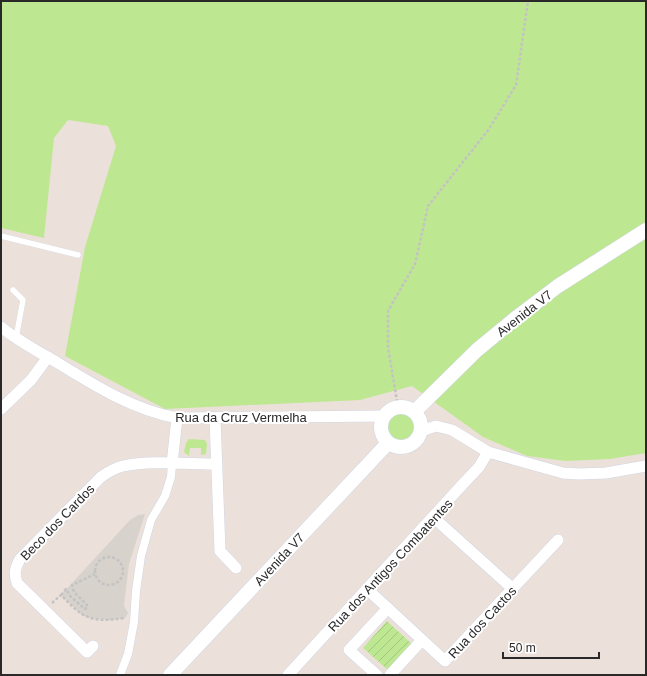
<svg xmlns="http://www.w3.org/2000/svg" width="647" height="676" font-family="Helvetica,sans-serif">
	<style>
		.grass { fill: #bee792 }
		.garden { fill: url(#garden-furrows) }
		.plaza { fill: #d8d2cd }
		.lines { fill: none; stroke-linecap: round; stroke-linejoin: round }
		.service-casing { stroke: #cfd6e3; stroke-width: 6 }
		.pedestrian-casing { stroke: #cfd6e3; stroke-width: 9 }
		.minor-casing { stroke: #cfd6e3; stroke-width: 12 }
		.tertiary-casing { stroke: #cfd6e3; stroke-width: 15 }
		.path { stroke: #c3c3c3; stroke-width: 2.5; stroke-dasharray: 3 2; stroke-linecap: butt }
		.service { stroke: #fff; stroke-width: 5.5 }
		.pedestrian { stroke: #fff; stroke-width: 8 }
		.minor { stroke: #fff; stroke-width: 11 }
		.tertiary { stroke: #fff; stroke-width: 14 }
		.labels { text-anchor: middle; stroke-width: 4; stroke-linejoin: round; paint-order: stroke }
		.street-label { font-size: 13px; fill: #292929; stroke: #fff }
	</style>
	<defs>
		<pattern id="garden-furrows" width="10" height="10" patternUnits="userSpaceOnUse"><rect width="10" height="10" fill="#bee792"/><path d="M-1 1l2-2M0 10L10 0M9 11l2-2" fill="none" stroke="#a3c67e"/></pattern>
	</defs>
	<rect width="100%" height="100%" fill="#ece1da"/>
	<!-- grass -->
	<path class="grass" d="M 1,1 L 646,1 L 646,453 L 610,459 L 566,461 L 527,456 L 483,437 L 412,386 L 360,400 L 165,409 L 65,356 L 85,247 L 116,146 L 108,126 L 68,120 L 54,138 L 44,238 L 1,228 Z
		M386 428a15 15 0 1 1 30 0a15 15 0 1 1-30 0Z
		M 189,439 L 205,440 L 207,444 L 206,454 L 201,455 L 201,448 L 190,448 L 189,456 L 184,452 L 186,443 Z"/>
	<!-- garden -->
	<path class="garden" d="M 387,621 L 412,644 L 388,670 L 363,648 Z"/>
	<!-- plaza -->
	<path class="plaza" d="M 145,514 L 129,564 L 124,606 L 128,613 L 125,618 L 109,620 L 90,618 L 82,615 L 61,595 L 130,520 L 138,515 Z"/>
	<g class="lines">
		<!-- service casing -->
		<g class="service-casing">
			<path id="service" d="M 1,236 L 78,255
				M 13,290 L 23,300 L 16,338"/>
		</g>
		<!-- pedestrian casing -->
		<g class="pedestrian-casing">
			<path id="pedestrian" d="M 120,675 L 128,654 L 134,622 L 136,591 L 141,556 L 151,520 L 165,496 L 171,477 L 172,464"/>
		</g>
		<!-- minor casing -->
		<g class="minor-casing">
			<path id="minor" d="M 1,327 C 17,340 35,350 53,360 C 92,384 131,409 177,418 L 384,416
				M 1,409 L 31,380 L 48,357
				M 215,418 L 220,551 L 236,568
				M 421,431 L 436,426 L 452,430 L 488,452 L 563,473 L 579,474 L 606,473 L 646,466
				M 172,464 L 177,418
				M 433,517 L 513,589
				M 367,589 L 445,661 L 558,540
				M 93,646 L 87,652 L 17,583 C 14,573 15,568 20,559 L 101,477 C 108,472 115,468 123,466 C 150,460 189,464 217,464
				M 288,675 L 462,485 L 479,467 L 488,452
				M 377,675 L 349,650 L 388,608
				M 390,675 L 422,640"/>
		</g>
		<!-- tertiary casing -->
		<g class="tertiary-casing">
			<path id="tertiary" d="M381 427a20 20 0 1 1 40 0a20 20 0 1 1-40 0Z
				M 414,412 L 477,350 L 517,317 L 558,286 L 646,230
				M 170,675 L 388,443"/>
		</g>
		<!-- path -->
		<path class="path" d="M 398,407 L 388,348 L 388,311 L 415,264 L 428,206 L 489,129 L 516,85 L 528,1
			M95 571a14 14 0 1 1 28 0a14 14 0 1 1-28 0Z
			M 61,595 L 66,589 L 71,597 L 85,609 L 88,606 L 74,592 L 72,585 L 95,574
			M 52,603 L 61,595 C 67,601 74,609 82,614 C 94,622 111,620 125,618"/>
		<!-- service -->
		<use href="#service" class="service"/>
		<!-- pedestrian -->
		<use href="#pedestrian" class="pedestrian"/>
		<!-- minor -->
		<use href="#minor" class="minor"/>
		<!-- tertiary -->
		<use href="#tertiary" class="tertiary"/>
	</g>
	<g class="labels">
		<!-- street labels -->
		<g class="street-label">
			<text transform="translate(524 313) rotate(-38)" y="5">Avenida V7</text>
			<text x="241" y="422">Rua da Cruz Vermelha</text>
			<text transform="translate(57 522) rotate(-46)" y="5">Beco dos Cardos</text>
			<text transform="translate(279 559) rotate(-47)" y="5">Avenida V7</text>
			<text transform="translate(390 565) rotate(-47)" y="5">Rua dos Antigos Combatentes</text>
			<text transform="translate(482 622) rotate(-47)" y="5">Rua dos Cactos</text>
		</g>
	</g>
	<!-- border -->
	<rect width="647" height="676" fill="none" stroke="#292929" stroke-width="4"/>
	<!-- scale -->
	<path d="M503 652v6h96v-6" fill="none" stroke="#292929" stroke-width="2"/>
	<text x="509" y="652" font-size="12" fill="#292929" stroke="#ffffff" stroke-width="3" paint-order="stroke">50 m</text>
</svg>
